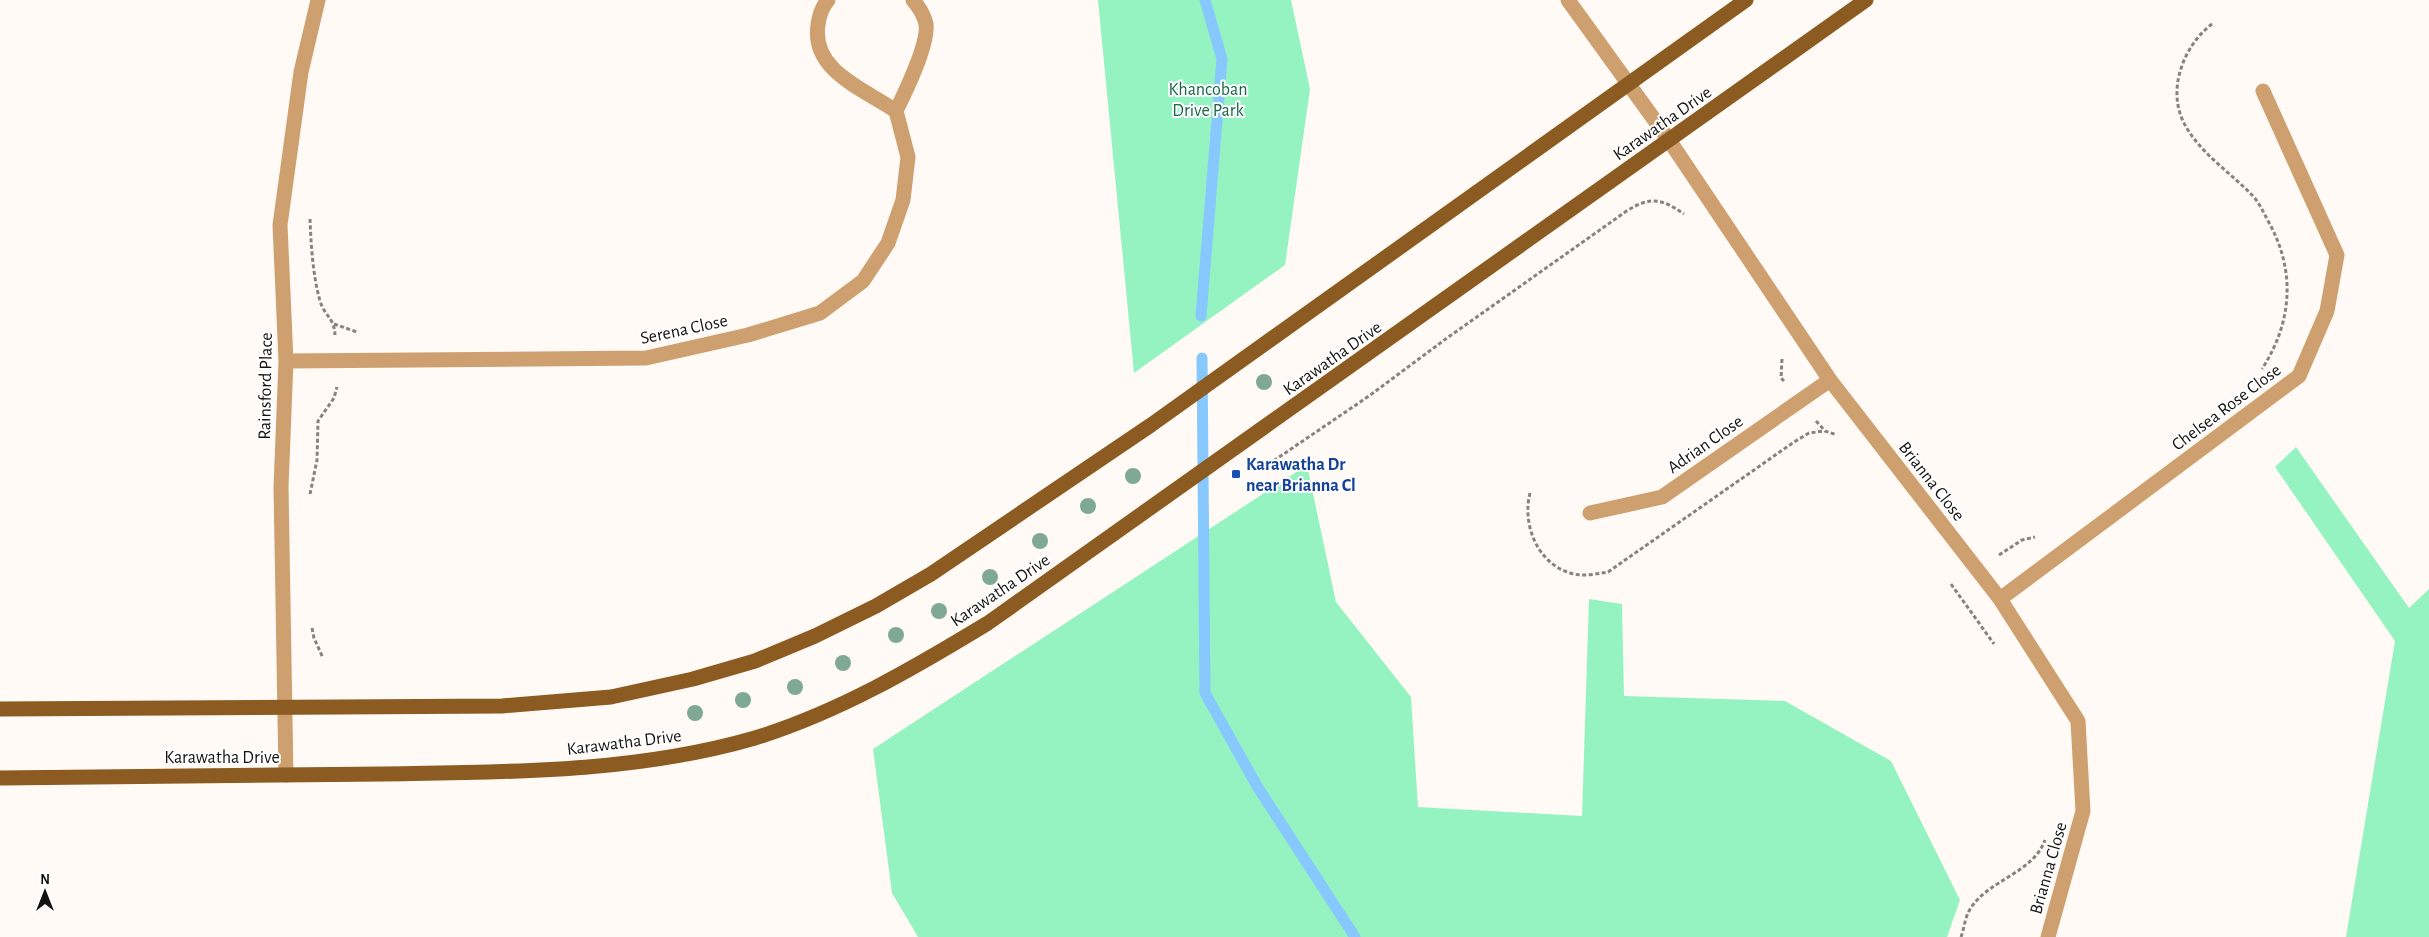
<svg xmlns="http://www.w3.org/2000/svg" width="2429" height="937" font-family="'Alegreya Sans',sans-serif">
	<style>
		.park { fill: #95f3c1 }
		.lines { fill: none; stroke-linecap: round; stroke-linejoin: round }
		.stream { stroke: #87c8ff; stroke-width: 11 }
		.path { stroke: #86837f; stroke-width: 3; stroke-dasharray: 4 2.5; stroke-linecap: butt }
		.minor { stroke: #cea06f; stroke-width: 15 }
		.major { stroke: #8b5b21; stroke-width: 15 }
		.tree { fill: #7fa994 }
		.transit-dot { fill: #1a4fb4; stroke: #fff; stroke-width: 2 }
		.labels { text-anchor: middle; stroke-width: 4; stroke-linejoin: round; paint-order: stroke }
		.park-label { font-size: 18px; fill: #166745; stroke: #fff }
		.street-label { font-size: 18px; fill: #151310; stroke: #fff }
		.transit-label { font-size: 18px; font-weight: bold; fill: #164399; stroke: #fff; text-anchor: start }
	</style>
	<rect width="100%" height="100%" fill="#fffaf5"/>
	<!-- park -->
	<path class="park" d="M 1098,0 L 1291,0 L 1310,89 L 1285,265 L 1134,373 Z
		M 2296,447 L 2409,608 L 2429,589 L 2429,937 L 2346,937 L 2395,641 L 2275,467 Z
		M 1307,465 L 1336,602 L 1411,697 L 1418,807 L 1582,816 L 1589,599 L 1622,604 L 1624,696 L 1785,701 L 1891,761 L 1960,900 L 1947,937 L 918,937 L 892,893 L 873,749 Z"/>
	<g class="lines">
		<!-- stream -->
		<path class="stream" d="M 1201,316 L 1222,59 L 1205,0
			M 1202,358 L 1205,693 L 1257,786 L 1355,937"/>
		<!-- path -->
		<path class="path" d="M 2212,24 C 2183,46 2166,91 2185,125 C 2201,154 2231,173 2253,196 C 2259,203 2263,211 2267,219 C 2296,269 2293,321 2262,369
			M 310,219 C 311,246 313,276 320,301 C 325,317 334,317 335,335
			M 334,324 L 357,332
			M 1782,359 L 1781,378 L 1784,381
			M 1816,421 L 1825,431 L 1837,435
			M 1263,468 L 1369,396 L 1447,338 L 1628,210 C 1652,196 1662,199 1684,214
			M 1530,493 C 1522,524 1537,563 1570,573 C 1582,577 1596,574 1608,572 L 1794,442 L 1809,433 L 1824,431
			M 310,494 L 317,460 L 318,421 L 334,398 L 337,387
			M 1999,555 L 2022,540 L 2035,537
			M 1951,584 L 1994,644
			M 312,628 L 314,638 L 323,658
			M 1961,937 C 1964,929 1965,918 1969,911 C 1986,880 2033,874 2045,840"/>
		<!-- minor -->
		<path class="minor" d="M 828,0 C 822,7 819,16 818,25 C 811,71 864,89 896,111 C 905,93 929,43 926,24 C 924,15 919,7 913,0
			M 1568,0 L 1669,140 L 1830,380 L 2000,599 L 2078,721 L 2083,811 L 2048,937
			M 286,361 L 646,358 L 748,335 L 820,313 L 863,281 L 888,243 L 903,200 L 908,157 L 896,111
			M 1590,513 L 1662,497 L 1830,380
			M 2000,599 L 2299,376 L 2327,311 L 2337,255 L 2263,91
			M 286,775 L 281,487 L 286,361 L 280,225 L 301,72 L 318,0"/>
		<!-- major -->
		<path class="major" d="M 0,709 L 502,706 L 611,697 L 693,679 L 755,661 L 815,636 L 876,606 L 931,574 L 1151,425 L 1746,0
			M 0,778 C 128,777 256,776 384,774 C 508,772 634,773 755,738 C 839,712 914,668 988,623 L 1866,0"/>
	</g>
	<!-- trees -->
	<g class="tree">
		<circle cx="1264" cy="382" r="8"/>
		<circle cx="1133" cy="476" r="8"/>
		<circle cx="1088" cy="506" r="8"/>
		<circle cx="1040" cy="541" r="8"/>
		<circle cx="990" cy="577" r="8"/>
		<circle cx="939" cy="611" r="8"/>
		<circle cx="896" cy="635" r="8"/>
		<circle cx="843" cy="663" r="8"/>
		<circle cx="795" cy="687" r="8"/>
		<circle cx="743" cy="700" r="8"/>
		<circle cx="695" cy="713" r="8"/>
	</g>
	<!-- markers -->
	<rect class="transit-dot" x="1231" y="469" width="10" height="10" rx="2.5"/>
	<g class="labels">
		<!-- park labels -->
		<g class="park-label">
			<text x="1208" y="95">Khancoban<tspan x="1208" dy="21">Drive Park</tspan></text>
		</g>
		<!-- street labels -->
		<g class="street-label">
			<text transform="translate(1662 123) rotate(-35)" y="6">Karawatha Drive</text>
			<text transform="translate(684 329) rotate(-12)" y="6">Serena Close</text>
			<text transform="translate(1332 358) rotate(-35)" y="6">Karawatha Drive</text>
			<text transform="translate(265 386) rotate(-89)" y="6">Rainsford Place</text>
			<text transform="translate(2226 407) rotate(-37)" y="6">Chelsea Rose Close</text>
			<text transform="translate(1705 444) rotate(-35)" y="6">Adrian Close</text>
			<text transform="translate(1932 481) rotate(52)" y="6">Brianna Close</text>
			<text transform="translate(1000 590) rotate(-34)" y="6">Karawatha Drive</text>
			<text transform="translate(624 742) rotate(-7)" y="6">Karawatha Drive</text>
			<text x="222" y="763">Karawatha Drive</text>
			<text transform="translate(2048 868) rotate(-74)" y="6">Brianna Close</text>
		</g>
		<!-- transit labels -->
		<g class="transit-label">
			<text x="1246" y="470">Karawatha Dr<tspan x="1246" dy="21">near Brianna Cl</tspan></text>
		</g>
	</g>
	<!-- north arrow -->
	<g transform="translate(45 892)" stroke="#ffffff" stroke-width="4" paint-order="stroke">
	<path d="M0-4L9 19L0 12L-9 19Z" fill="#151310"/>
	<text y="-8" font-size="14" font-weight="bold" text-anchor="middle" fill="#151310">N</text>
	</g>
</svg>
